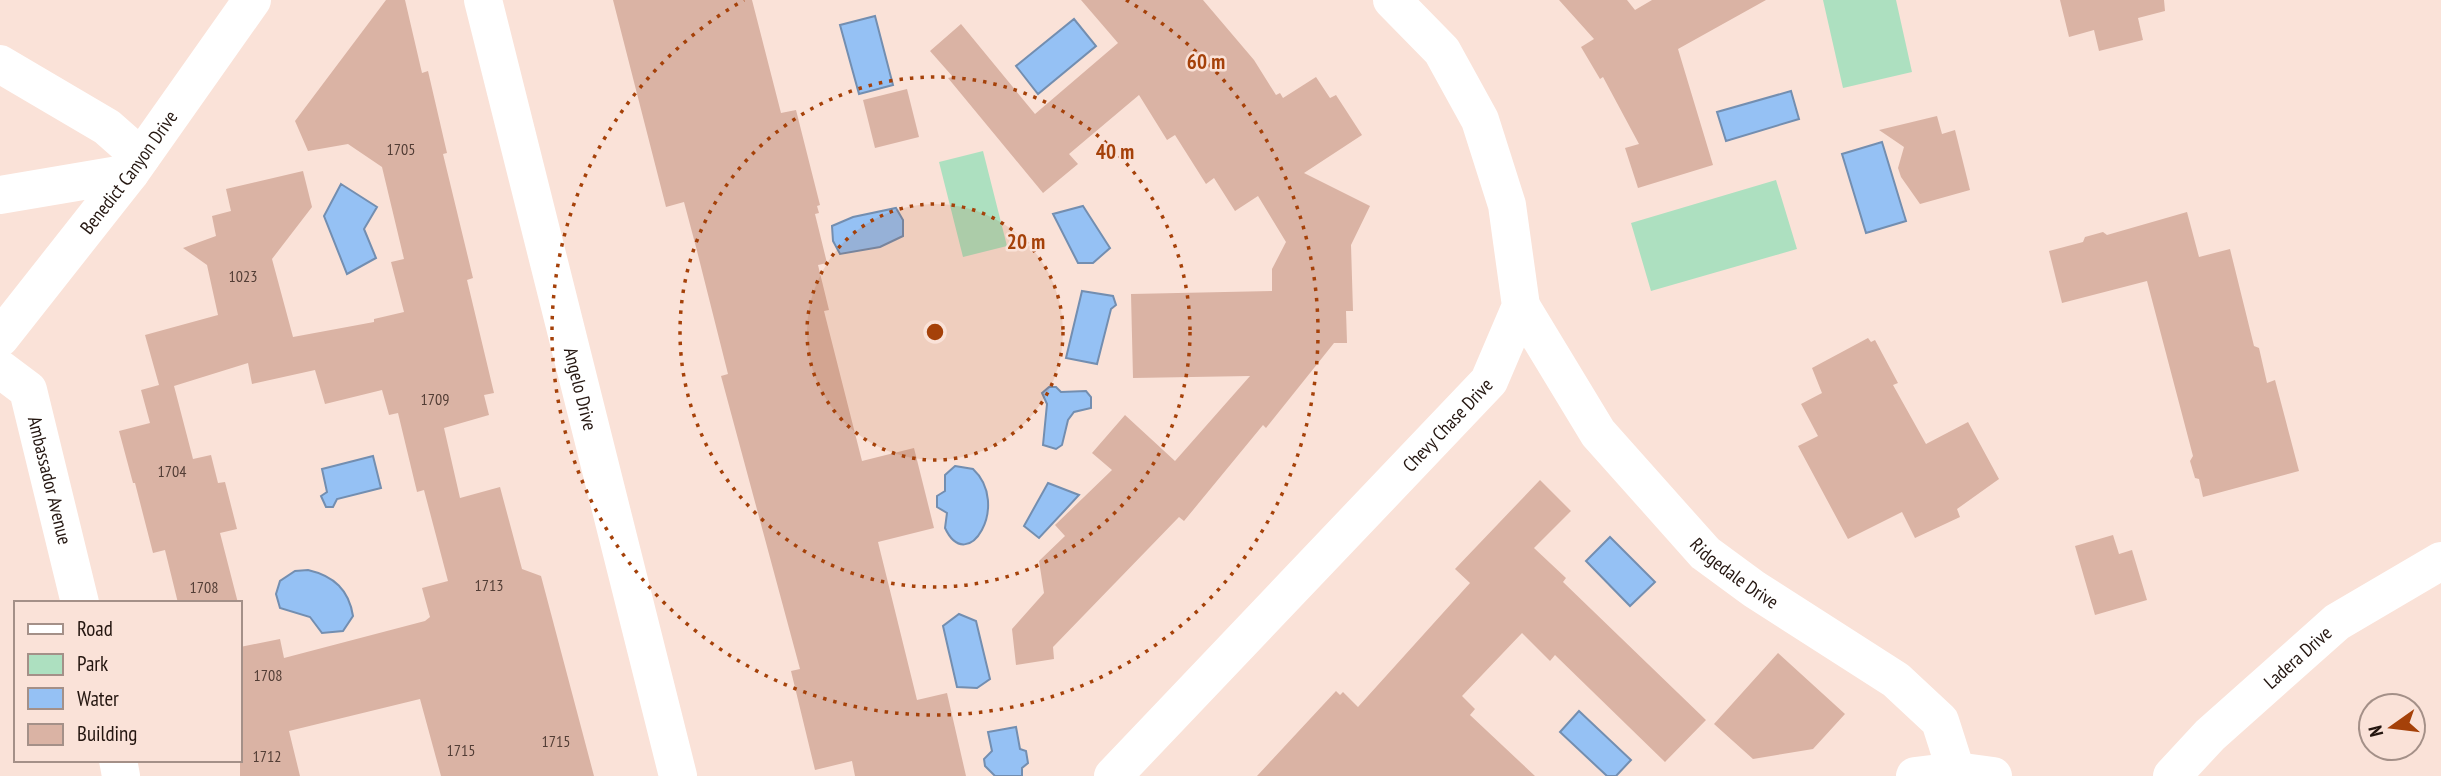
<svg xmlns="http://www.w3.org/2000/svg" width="2441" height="776" font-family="'PT Sans Narrow',sans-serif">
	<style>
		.green { fill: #ade0c0 }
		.water { fill: #95c1f4; stroke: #738eb0; stroke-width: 2 }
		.building { fill: #dab3a4 }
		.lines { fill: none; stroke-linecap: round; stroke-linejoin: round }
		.minor { stroke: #fff; stroke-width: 38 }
		.ring { fill: none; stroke: #a54109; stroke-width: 3.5; stroke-dasharray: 3.5 7 }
		.labels { text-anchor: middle; stroke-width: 5; stroke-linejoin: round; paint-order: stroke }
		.number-label { font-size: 16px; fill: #523d35 }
		.street-label { font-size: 19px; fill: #241610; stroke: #fae2d8 }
		.centre { fill: #a54109; stroke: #fae2d8; stroke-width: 3.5 }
		.ring-label { font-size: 21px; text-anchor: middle; font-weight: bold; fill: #a54109; stroke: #fae2d8; stroke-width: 5; stroke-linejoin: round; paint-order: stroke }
	</style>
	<rect width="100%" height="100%" fill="#fae2d8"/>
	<!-- green -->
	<path class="green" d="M 1823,0 L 1896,0 L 1912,72 L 1843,88 Z
		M 983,151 L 1007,246 L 963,257 L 939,162 Z
		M 1776,180 L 1797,249 L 1651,291 L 1631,223 Z"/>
	<!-- water -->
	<path class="water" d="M 875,16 L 893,85 L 859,94 L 840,25 Z
		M 1074,19 L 1096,46 L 1038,94 L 1016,66 Z
		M 1791,91 L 1799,119 L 1726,141 L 1717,112 Z
		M 1882,142 L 1906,221 L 1866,233 L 1842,154 Z
		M 341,184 L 377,207 L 364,229 L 376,258 L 347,274 L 324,216 Z
		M 1083,206 L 1110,248 L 1093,263 L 1078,263 L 1053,214 Z
		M 896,208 L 903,220 L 903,236 L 880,247 L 840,254 L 833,241 L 832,226 L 853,217 Z
		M 1082,291 L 1113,296 L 1116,305 L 1111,309 L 1097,364 L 1066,358 Z
		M 1049,387 L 1056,387 L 1061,392 L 1086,391 L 1091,397 L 1091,408 L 1074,412 L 1068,420 L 1062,445 L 1056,449 L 1043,445 L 1047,404 L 1042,393 Z
		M 373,456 L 381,488 L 337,499 L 333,507 L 326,507 L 321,496 L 327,492 L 322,469 Z
		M 955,466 L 973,469 C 1011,504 968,577 945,528 L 947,513 L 937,507 L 937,496 L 945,491 L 945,475 Z
		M 1048,483 L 1079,495 L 1039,538 L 1024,526 Z
		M 1610,537 L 1655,582 L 1630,606 L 1586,561 Z
		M 308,570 C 334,576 349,590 353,616 L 343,631 L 322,633 L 310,617 L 280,608 L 276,594 L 280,581 L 295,571 Z
		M 959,614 L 976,621 L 990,679 L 977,688 L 957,687 L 943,626 Z
		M 1579,711 L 1631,760 L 1616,776 L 1607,776 L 1560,732 Z
		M 1016,727 L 1020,749 L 1026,751 L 1028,763 L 1022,768 L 1022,776 L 995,776 L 985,766 L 984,759 L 992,751 L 988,732 Z"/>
	<!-- building -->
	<path class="building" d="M 386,0 L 405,0 L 422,73 L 428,71 L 447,153 L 443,154 L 473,278 L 467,280 L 494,393 L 484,395 L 489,415 L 444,428 L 460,498 L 500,487 L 522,569 L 541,576 L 594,776 L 441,776 L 420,699 L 289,731 L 300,776 L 240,776 L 240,647 L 280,639 L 284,658 L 425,621 L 430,617 L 422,588 L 448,581 L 424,490 L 417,492 L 398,413 L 389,415 L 382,390 L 325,404 L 315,370 L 252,384 L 248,363 L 174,386 L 193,459 L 211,455 L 218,483 L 225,482 L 237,529 L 220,533 L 238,603 L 178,603 L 165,550 L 153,553 L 135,483 L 133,483 L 119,431 L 150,423 L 141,390 L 159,385 L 145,335 L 218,315 L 207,265 L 183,248 L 216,236 L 212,216 L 231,211 L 226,189 L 303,171 L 312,207 L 272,259 L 293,337 L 374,322 L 374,319 L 404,312 L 391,262 L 404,259 L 382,167 L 348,144 L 308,151 L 295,121 Z
		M 613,0 L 752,0 L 781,113 L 796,110 L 820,205 L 817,206 L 819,213 L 815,214 L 827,263 L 818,265 L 829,310 L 824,311 L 862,461 L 914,448 L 934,528 L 878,542 L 917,700 L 947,693 L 966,776 L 855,776 L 852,761 L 815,770 L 791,671 L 800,669 L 721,376 L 728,374 L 696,247 L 684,202 L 666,207 Z
		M 1081,0 L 1203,0 L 1254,60 L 1276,95 L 1280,93 L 1283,98 L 1316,77 L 1330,98 L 1336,95 L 1362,135 L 1304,173 L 1370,206 L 1351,245 L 1353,311 L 1346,311 L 1347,343 L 1334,343 L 1266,428 L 1263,425 L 1184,521 L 1179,517 L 1053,647 L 1054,659 L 1016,665 L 1012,629 L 1044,593 L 1039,561 L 1065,536 L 1055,525 L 1112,470 L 1092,453 L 1125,415 L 1175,461 L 1250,376 L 1133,378 L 1131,294 L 1272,291 L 1272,269 L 1286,242 L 1258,196 L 1235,211 L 1214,178 L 1206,184 L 1175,135 L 1167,140 L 1139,95 L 1069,154 L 1078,164 L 1043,193 L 948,78 L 953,77 L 930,51 L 961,24 L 1035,114 L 1118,43 Z
		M 1559,0 L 1627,0 L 1635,10 L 1652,0 L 1766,0 L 1678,49 L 1713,165 L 1638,188 L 1625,148 L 1639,144 L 1603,77 L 1600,79 L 1581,47 L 1594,39 Z
		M 2060,0 L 2164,0 L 2165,11 L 2138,18 L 2143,40 L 2099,51 L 2094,30 L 2069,37 Z
		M 907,89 L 919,137 L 875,148 L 863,100 Z
		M 1937,116 L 1942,134 L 1955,130 L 1970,190 L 1920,204 L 1901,177 L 1898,168 L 1904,147 L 1879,130 Z
		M 2187,212 L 2199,257 L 2230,249 L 2254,346 L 2259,348 L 2267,383 L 2275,380 L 2299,471 L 2203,497 L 2199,479 L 2195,478 L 2190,461 L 2193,456 L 2147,281 L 2062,303 L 2049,251 L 2083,242 L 2085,237 L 2103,232 L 2107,235 Z
		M 1868,338 L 1871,342 L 1875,340 L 1898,383 L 1893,385 L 1926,444 L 1968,422 L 1999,479 L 1957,509 L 1960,517 L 1915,538 L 1902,512 L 1848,539 L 1798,446 L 1818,436 L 1801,404 L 1822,393 L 1812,368 Z
		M 1540,480 L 1571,511 L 1534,548 L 1566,578 L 1563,582 L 1706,720 L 1665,762 L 1555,655 L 1550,661 L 1522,633 L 1462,696 L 1475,709 L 1470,715 L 1535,776 L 1257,776 L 1336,691 L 1340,695 L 1343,692 L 1358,707 L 1470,583 L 1455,569 Z
		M 2113,535 L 2119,554 L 2132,550 L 2147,600 L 2095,615 L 2075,546 Z
		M 1778,653 L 1845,714 L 1813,749 L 1753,759 L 1714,724 Z"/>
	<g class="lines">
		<!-- minor -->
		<g class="minor">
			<path id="s1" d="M 483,0 L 678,776"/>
			<path d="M 0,64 L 107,127 L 141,157"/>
			<path d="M 0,195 L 130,173"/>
			<path id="s2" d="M 1521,306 L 1598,433 L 1705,553 L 1754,589 L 1896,680 L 1940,721 L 1956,771"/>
			<path id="s3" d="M 0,338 L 130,173 L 252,0"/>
			<path id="s4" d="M 0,369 L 28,390 L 80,603"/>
			<path d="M 118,760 L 121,776"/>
			<path id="s5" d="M 1113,776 L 1489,381 L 1521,306 L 1507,205 L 1480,120 L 1442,51 L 1392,0"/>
			<path d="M 1915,776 L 1956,771 L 1993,776"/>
			<path id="s6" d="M 2172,776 L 2210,735 L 2337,622 L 2441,561"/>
		</g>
	</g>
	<!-- distance rings -->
	<circle cx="935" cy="332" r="128" fill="#a54109" fill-opacity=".12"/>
	<g class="ring">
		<circle cx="935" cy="332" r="128"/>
		<circle cx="935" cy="332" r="255"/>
		<path d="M1126 0A383 383 0 1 1 744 0"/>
	</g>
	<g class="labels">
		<!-- number labels -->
		<g class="number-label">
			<text x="401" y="155">1705</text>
			<text x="243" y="282">1023</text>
			<text x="435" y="405">1709</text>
			<text x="172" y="477">1704</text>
			<text x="489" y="591">1713</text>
			<text x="204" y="593">1708</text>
			<text x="268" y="681">1708</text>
			<text x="556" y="747">1715</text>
			<text x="461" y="756">1715</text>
			<text x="267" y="762">1712</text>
		</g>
		<!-- street labels -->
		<g class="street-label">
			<text dy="7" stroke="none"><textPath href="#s3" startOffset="210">Benedict Canyon Drive</textPath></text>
			<text dy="7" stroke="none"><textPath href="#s1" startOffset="401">Angelo Drive</textPath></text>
			<text dy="7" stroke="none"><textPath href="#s5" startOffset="485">Chevy Chase Drive</textPath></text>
			<text dy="7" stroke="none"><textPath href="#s4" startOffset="128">Ambassador Avenue</textPath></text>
			<text dy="7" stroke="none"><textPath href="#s2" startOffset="345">Ridgedale Drive</textPath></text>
			<text dy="7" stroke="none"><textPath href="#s6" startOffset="173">Ladera Drive</textPath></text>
		</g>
	</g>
	<circle cx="935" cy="332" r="10" class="centre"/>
	<g class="ring-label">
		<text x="1206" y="69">60 m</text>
		<text x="1115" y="159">40 m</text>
		<text x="1026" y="249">20 m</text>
	</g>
	<!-- legend -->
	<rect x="14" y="601" width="228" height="161" fill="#fae2d8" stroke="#a49088" stroke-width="2"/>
	<rect x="28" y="624" width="35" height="10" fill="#ffffff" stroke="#a49088" stroke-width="2"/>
	<text x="77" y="636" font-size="21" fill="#241610">Road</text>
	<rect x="28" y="654" width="35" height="21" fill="#ade0c0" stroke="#a49088" stroke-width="2"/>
	<text x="77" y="671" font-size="21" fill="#241610">Park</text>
	<rect x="28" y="688" width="35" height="21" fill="#95c1f4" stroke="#a49088" stroke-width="2"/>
	<text x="77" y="706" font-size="21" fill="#241610">Water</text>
	<rect x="28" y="724" width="35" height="21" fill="#dab3a4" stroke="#a49088" stroke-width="2"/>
	<text x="77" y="741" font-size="21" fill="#241610">Building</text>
	<!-- north arrow -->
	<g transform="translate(2392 727) rotate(256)"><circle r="33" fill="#fae2d8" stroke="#a49088" stroke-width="2"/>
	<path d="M0-5L12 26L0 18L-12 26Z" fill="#a54109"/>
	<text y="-10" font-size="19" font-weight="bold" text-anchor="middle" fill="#241610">N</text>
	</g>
</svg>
